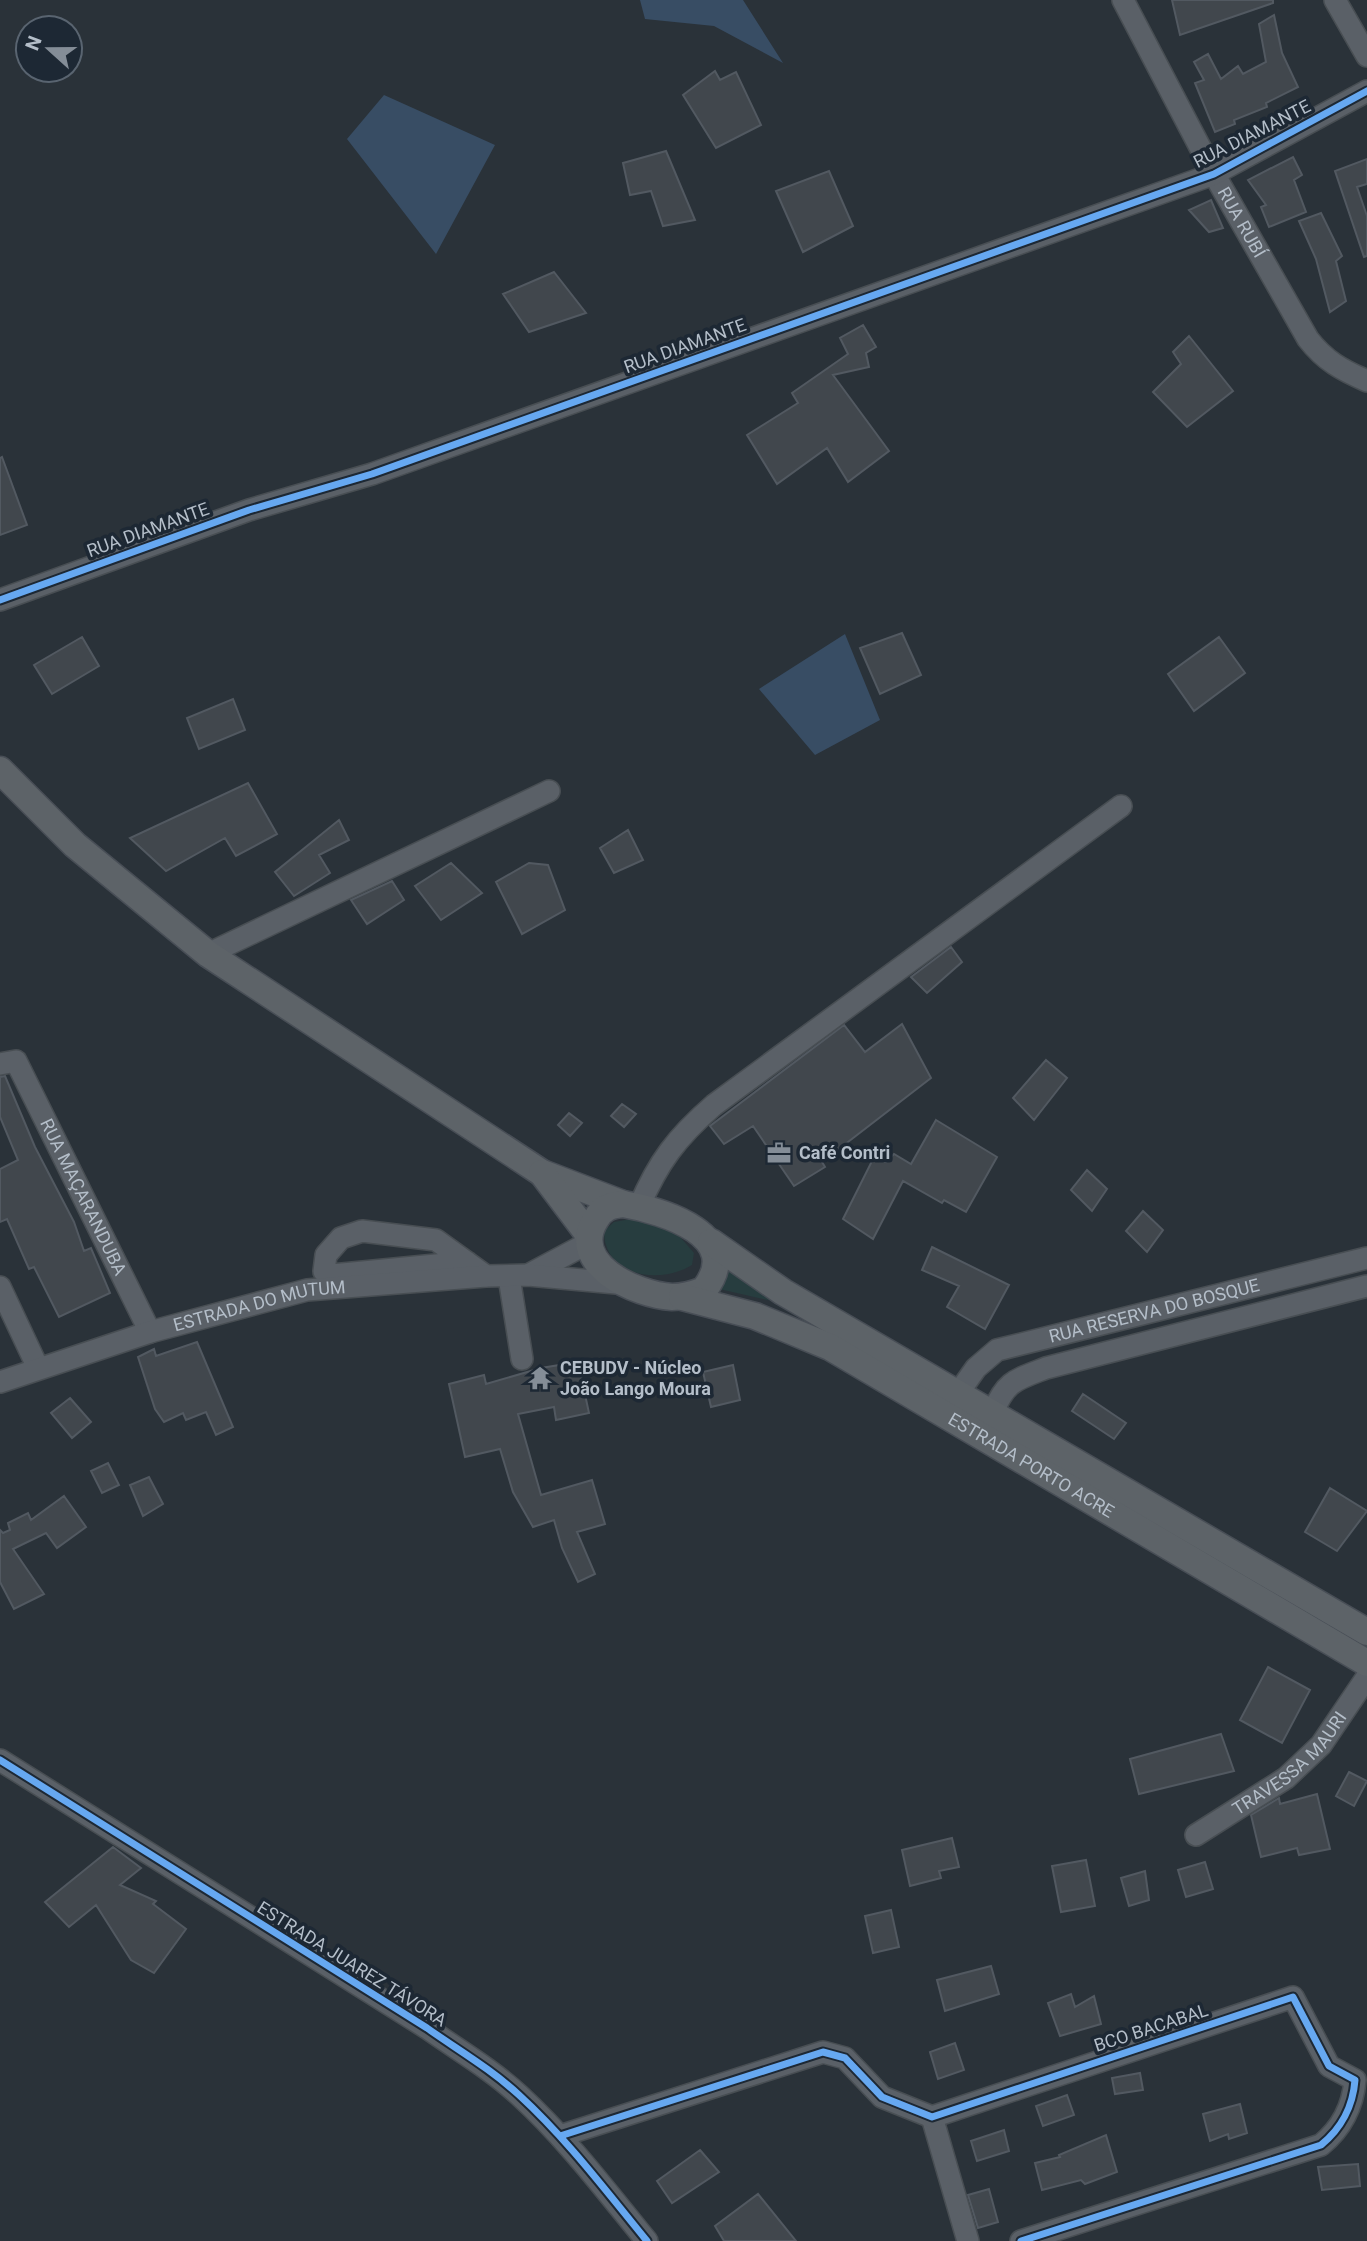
<svg xmlns="http://www.w3.org/2000/svg" width="1367" height="2241" font-family="Roboto,sans-serif">
	<style>
		.green { fill: #273d3f }
		.water { fill: #384d64 }
		.building { fill: #41474d; stroke: #525961; stroke-width: 2 }
		.lines { fill: none; stroke-linecap: round; stroke-linejoin: round }
		.minor-casing { stroke: #484e53; stroke-width: 24 }
		.major-casing { stroke: #484e56; stroke-width: 29 }
		.minor { stroke: #5a6067; stroke-width: 21 }
		.major { stroke: #5d6368; stroke-width: 26 }
		.cycleway-casing { stroke: #1d2834; stroke-width: 11 }
		.cycleway { stroke: #66a8f1; stroke-width: 7 }
		.labels { text-anchor: middle; stroke-width: 7; stroke-linejoin: round; paint-order: stroke }
		.street-label { font-size: 18px; fill: #b4bec9; stroke: #1d2834 }
		.poi-label { font-size: 18px; font-weight: bold; fill: #b4bec9; stroke: #1d2834; text-anchor: start }
	</style>
	<rect width="100%" height="100%" fill="#2a3239"/>
	<!-- green -->
	<path class="green" d="M 631,1219 L 675,1231 L 694,1253 L 692,1265 C 660,1285 604,1277 604,1231 L 614,1222 Z
		M 724,1265 L 781,1303 L 715,1288 Z"/>
	<!-- water -->
	<path class="water" d="M 640,0 L 743,0 L 783,63 L 714,26 L 645,19 Z
		M 384,95 L 495,145 L 436,254 L 347,139 Z
		M 845,634 L 880,720 L 815,755 L 759,689 Z"/>
	<!-- building -->
	<path class="building" d="M 1172,0 L 1273,0 L 1273,3 L 1180,35 Z
		M 1274,15 L 1282,53 L 1298,87 L 1266,103 L 1267,107 L 1234,120 L 1235,124 L 1215,132 L 1195,83 L 1204,80 L 1194,62 L 1208,54 L 1221,79 L 1238,66 L 1243,74 L 1266,62 L 1259,24 Z
		M 715,71 L 720,80 L 736,72 L 761,125 L 716,148 L 683,95 Z
		M 666,151 L 695,220 L 663,226 L 651,191 L 630,195 L 623,163 Z
		M 1293,157 L 1302,175 L 1294,180 L 1306,212 L 1269,227 L 1261,207 L 1266,205 L 1248,180 Z
		M 1367,159 L 1367,184 L 1357,187 L 1367,216 L 1367,256 L 1364,257 L 1335,171 Z
		M 829,171 L 853,226 L 803,252 L 776,191 Z
		M 1211,200 L 1223,228 L 1209,232 L 1189,210 Z
		M 1321,213 L 1342,256 L 1336,261 L 1346,301 L 1330,312 L 1316,259 L 1299,221 Z
		M 554,272 L 586,313 L 529,332 L 503,294 Z
		M 863,325 L 876,347 L 866,353 L 869,367 L 833,375 L 889,451 L 848,482 L 827,448 L 777,484 L 747,435 L 798,403 L 792,393 L 848,354 L 840,338 Z
		M 1189,336 L 1233,391 L 1187,427 L 1153,392 L 1181,364 L 1173,352 Z
		M 2,457 L 27,525 L 0,535 L 0,458 Z
		M 902,633 L 921,675 L 880,694 L 860,648 Z
		M 82,637 L 99,666 L 52,694 L 34,665 Z
		M 1219,637 L 1245,673 L 1194,711 L 1168,674 Z
		M 233,699 L 245,730 L 199,749 L 187,718 Z
		M 248,783 L 277,834 L 236,856 L 225,838 L 166,871 L 130,838 Z
		M 339,820 L 349,840 L 319,855 L 330,873 L 294,896 L 275,872 Z
		M 628,830 L 643,860 L 614,873 L 600,848 Z
		M 451,863 L 482,893 L 441,920 L 415,886 Z
		M 529,863 L 548,865 L 565,910 L 522,934 L 496,882 Z
		M 392,881 L 404,900 L 367,924 L 351,900 Z
		M 951,947 L 962,962 L 927,993 L 911,977 Z
		M 902,1024 L 931,1078 L 822,1162 L 825,1167 L 794,1186 L 753,1126 L 724,1144 L 710,1126 L 844,1025 L 865,1052 Z
		M 1046,1060 L 1067,1078 L 1034,1120 L 1013,1098 Z
		M 5,1076 L 35,1147 L 74,1222 L 84,1251 L 91,1248 L 110,1293 L 59,1317 L 34,1267 L 29,1269 L 7,1219 L 0,1222 L 0,1169 L 18,1160 L 0,1117 L 0,1077 Z
		M 622,1104 L 636,1114 L 624,1127 L 611,1116 Z
		M 569,1113 L 582,1123 L 570,1136 L 558,1125 Z
		M 936,1120 L 997,1157 L 966,1212 L 944,1200 L 942,1203 L 903,1181 L 873,1239 L 843,1219 L 874,1157 L 886,1162 L 894,1154 L 911,1164 Z
		M 1087,1170 L 1107,1189 L 1092,1211 L 1071,1190 Z
		M 1143,1211 L 1163,1230 L 1147,1252 L 1126,1231 Z
		M 932,1247 L 1009,1285 L 985,1329 L 947,1307 L 959,1286 L 922,1270 Z
		M 197,1342 L 233,1427 L 216,1435 L 206,1412 L 186,1420 L 183,1413 L 164,1422 L 155,1409 L 138,1357 L 154,1349 L 156,1356 Z
		M 578,1362 L 589,1413 L 556,1420 L 554,1407 L 518,1414 L 541,1495 L 592,1480 L 605,1524 L 577,1532 L 595,1574 L 578,1582 L 562,1548 L 554,1520 L 533,1527 L 513,1492 L 500,1449 L 465,1457 L 449,1384 L 484,1375 L 486,1384 L 541,1368 Z
		M 733,1365 L 740,1400 L 711,1407 L 703,1372 Z
		M 1083,1394 L 1126,1423 L 1114,1439 L 1072,1411 Z
		M 70,1398 L 91,1422 L 72,1438 L 51,1413 Z
		M 108,1463 L 119,1485 L 102,1493 L 91,1471 Z
		M 149,1477 L 163,1504 L 143,1516 L 130,1485 Z
		M 1330,1488 L 1367,1511 L 1337,1551 L 1305,1532 Z
		M 64,1496 L 86,1527 L 57,1548 L 46,1533 L 13,1549 L 44,1594 L 14,1609 L 0,1582 L 0,1530 L 3,1533 L 10,1530 L 8,1523 L 28,1513 L 31,1520 Z
		M 1268,1667 L 1310,1690 L 1282,1743 L 1240,1720 Z
		M 1221,1734 L 1234,1771 L 1139,1794 L 1130,1759 Z
		M 1349,1772 L 1367,1781 L 1354,1806 L 1336,1796 Z
		M 1317,1794 L 1330,1849 L 1299,1855 L 1297,1848 L 1261,1857 L 1251,1815 L 1279,1798 L 1280,1804 Z
		M 952,1838 L 959,1867 L 939,1871 L 941,1878 L 910,1886 L 902,1850 Z
		M 113,1847 L 141,1868 L 120,1885 L 156,1901 L 153,1904 L 186,1929 L 154,1973 L 131,1960 L 96,1905 L 69,1927 L 45,1902 Z
		M 1086,1860 L 1095,1906 L 1061,1912 L 1052,1866 Z
		M 1205,1862 L 1213,1889 L 1186,1897 L 1178,1870 Z
		M 1145,1871 L 1149,1900 L 1129,1906 L 1121,1878 Z
		M 891,1910 L 899,1947 L 873,1953 L 865,1916 Z
		M 991,1966 L 999,1994 L 945,2011 L 937,1980 Z
		M 1071,1994 L 1075,2007 L 1094,1996 L 1101,2024 L 1060,2036 L 1048,2003 Z
		M 955,2043 L 964,2070 L 938,2079 L 930,2052 Z
		M 1140,2073 L 1143,2090 L 1115,2094 L 1112,2078 Z
		M 1067,2095 L 1074,2115 L 1043,2126 L 1036,2106 Z
		M 1240,2104 L 1247,2133 L 1229,2139 L 1228,2134 L 1210,2141 L 1203,2114 Z
		M 1004,2130 L 1009,2151 L 977,2161 L 971,2141 Z
		M 1106,2135 L 1117,2172 L 1085,2184 L 1081,2180 L 1042,2190 L 1035,2163 L 1060,2157 L 1059,2155 Z
		M 700,2150 L 719,2172 L 672,2203 L 657,2181 Z
		M 1358,2164 L 1360,2186 L 1322,2190 L 1318,2167 Z
		M 989,2189 L 998,2222 L 978,2228 L 968,2195 Z
		M 758,2194 L 796,2241 L 724,2241 L 715,2226 Z"/>
	<g class="lines">
		<!-- minor casing -->
		<g class="minor-casing">
			<g id="minor">
				<path id="s1" d="M 1123,0 L 1214,174 L 1308,339 C 1325,361 1342,370 1367,381"/>
				<path d="M 1335,0 L 1367,56"/>
				<path d="M 0,600 L 249,510 L 372,474 L 1214,174 L 1367,91"/>
				<path d="M 208,954 L 549,791"/>
				<path id="s2" d="M 0,1064 L 16,1061 L 150,1332"/>
				<path d="M 639,1207 C 658,1162 677,1137 714,1105 L 1121,806"/>
				<path d="M 467,1262 L 332,1275 L 324,1271 L 326,1255 L 341,1238 L 362,1231 L 436,1240 L 486,1276"/>
				<path d="M 528,1275 L 588,1243"/>
				<path d="M 509,1277 L 522,1359"/>
				<path d="M 0,1287 L 38,1368"/>
				<path id="s3" d="M 0,1382 L 150,1332 L 307,1290 L 486,1276 L 528,1275 L 627,1284"/>
				<path id="s4" d="M 959,1392 L 976,1368 L 997,1350 L 1367,1258"/>
				<path d="M 993,1412 C 1006,1381 1015,1380 1046,1368 L 1367,1286"/>
				<path d="M 0,1760 L 427,2028 C 458,2050 491,2069 519,2095 C 567,2139 606,2191 647,2241"/>
				<path id="s5" d="M 1196,1835 L 1286,1778 L 1321,1745 L 1367,1677"/>
				<path d="M 932,2117 L 968,2241"/>
				<path d="M 560,2136 L 823,2052 L 845,2058 L 882,2097 L 932,2117 L 1293,1997 L 1329,2066 L 1355,2080 C 1353,2106 1341,2129 1321,2145 L 1021,2241"/>
			</g>
		</g>
		<!-- major casing -->
		<g class="major-casing">
			<g id="major">
				<path d="M 0,770 L 75,845 L 208,954 L 542,1173 L 623,1204"/>
				<path d="M 542,1173 L 588,1234"/>
				<path d="M 623,1204 C 664,1211 746,1236 704,1290 C 694,1294 684,1297 672,1297 C 636,1295 567,1264 596,1219 C 602,1208 611,1205 623,1204 Z"/>
				<path d="M 711,1242 L 783,1292 L 1367,1632"/>
				<path id="s6" d="M 682,1297 L 755,1316 L 830,1347 L 1367,1663"/>
			</g>
		</g>
		<!-- minor -->
		<use href="#minor" class="minor"/>
		<!-- major -->
		<use href="#major" class="major"/>
		<!-- cycleway casing -->
		<g class="cycleway-casing">
			<path id="cycleway" d="M 0,600 L 249,510 L 372,474 L 1214,174 L 1367,91
				M 0,1760 L 427,2028 C 458,2050 491,2069 519,2095 C 567,2139 606,2191 647,2241
				M 560,2136 L 823,2052 L 845,2058 L 882,2097 L 932,2117 L 1293,1997 L 1329,2066 L 1355,2080 C 1353,2106 1341,2129 1321,2145 L 1021,2241"/>
		</g>
		<!-- cycleway -->
		<use href="#cycleway" class="cycleway"/>
	</g>
	<!-- icons -->
	<defs>
		<g id="office-bare" transform="scale(1.89)"><path d="M-6-3h4V-5.5h4V-3h4V5H-6ZM-1-4.5V-3h2v-1.5ZM-6 0V1H6V0Z" fill="#848d97" stroke="#1d2834" stroke-width="2.5" paint-order="stroke"/></g>
		<g id="temple-bare" transform="scale(1.89)"><path d="M0-6L5-2H3V0L6.5 2.5H4V6H1.5V3h-3V6H-4V2.5H-6.5L-3 0V-2H-5Z" fill="#848d97" stroke="#1d2834" stroke-width="2.5" paint-order="stroke"/></g>
	</defs>
	<g fill-rule="evenodd">
		<use href="#office-bare" x="779" y="1153"/>
		<use href="#temple-bare" x="540" y="1378"/>
	</g>
	<g class="labels">
		<!-- street labels -->
		<g class="street-label">
			<text transform="translate(1252 134) rotate(-27)" y="6">RUA DIAMANTE</text>
			<text dy="6" stroke="none"><textPath href="#s1" startOffset="252">RUA RUBÍ</textPath></text>
			<text transform="translate(685 346) rotate(-20)" y="6">RUA DIAMANTE</text>
			<text transform="translate(148 530) rotate(-20)" y="6">RUA DIAMANTE</text>
			<text dy="6" stroke="none"><textPath href="#s2" startOffset="168">RUA MAÇARANDUBA</textPath></text>
			<text dy="6" stroke="none"><textPath href="#s3" startOffset="271">ESTRADA DO MUTUM</textPath></text>
			<text dy="6" stroke="none"><textPath href="#s4" startOffset="219">RUA RESERVA DO BOSQUE</textPath></text>
			<text dy="6" stroke="none"><textPath href="#s6" startOffset="390">ESTRADA PORTO ACRE</textPath></text>
			<text dy="6" stroke="none"><textPath href="#s5" startOffset="119">TRAVESSA MAURI</textPath></text>
			<text transform="translate(352 1964) rotate(32)" y="6">ESTRADA JUAREZ TÁVORA</text>
			<text transform="translate(1151 2028) rotate(-18)" y="6">BCO BACABAL</text>
		</g>
		<!-- poi labels -->
		<g class="poi-label">
			<text x="799" y="1159">Café Contri</text>
			<text x="560" y="1374">CEBUDV - Núcleo<tspan x="560" dy="21">João Lango Moura</tspan></text>
		</g>
	</g>
	<!-- north arrow -->
	<g transform="translate(49 49) rotate(291)"><circle r="33" fill="#1d2834" stroke="#596470" stroke-width="2"/>
	<path d="M0-5L12 26L0 18L-12 26Z" fill="#848d97"/>
	<text y="-10" font-size="19" font-weight="bold" text-anchor="middle" fill="#b4bec9">N</text>
	</g>
</svg>
